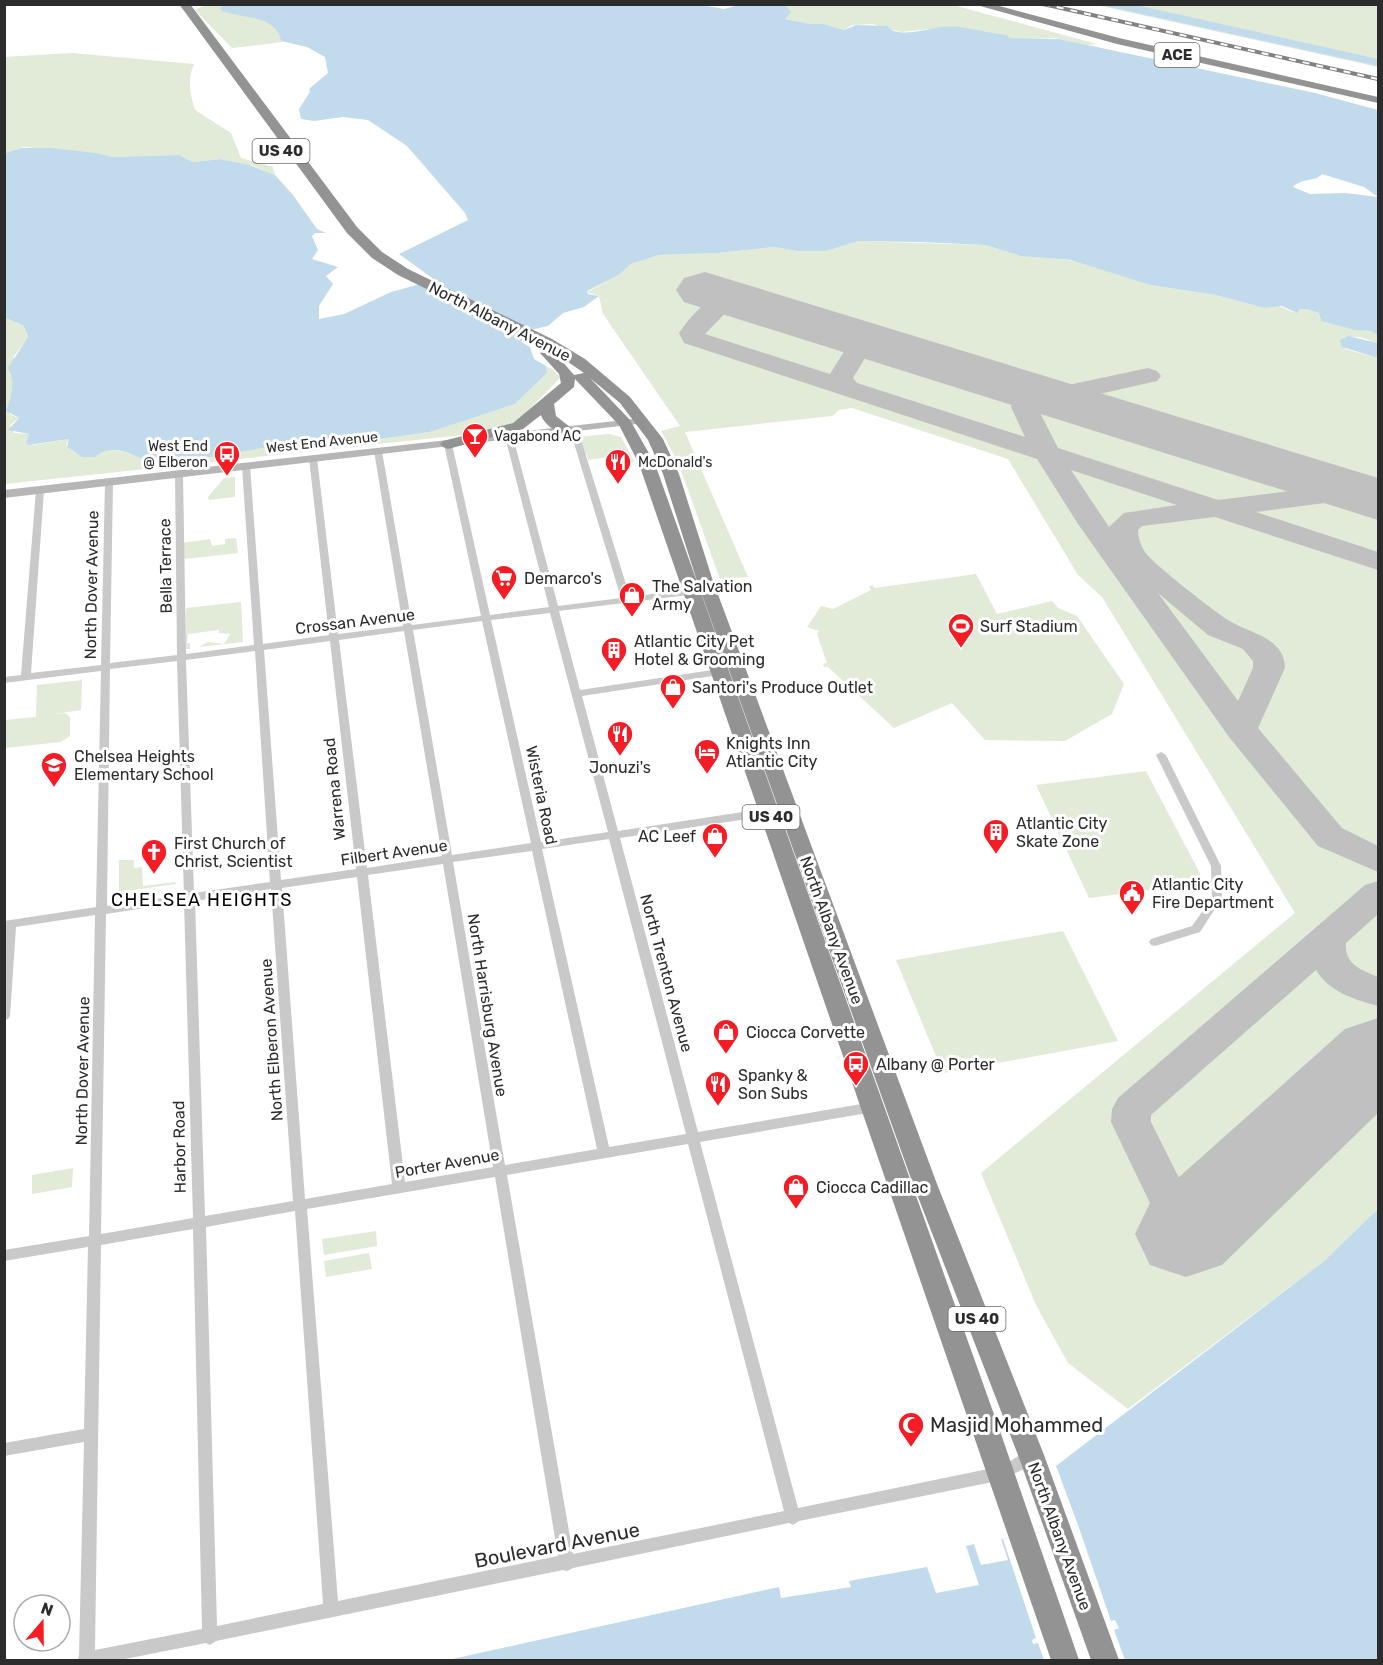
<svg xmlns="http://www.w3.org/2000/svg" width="1383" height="1665" font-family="Rubik,sans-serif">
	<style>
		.green { fill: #e1ebd7 }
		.water { fill: #c1dbed; fill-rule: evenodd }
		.pier { fill: #fff }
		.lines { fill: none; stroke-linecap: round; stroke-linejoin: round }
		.taxiway { fill: #c0c0c0; fill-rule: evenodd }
		.runway { fill: #c0c0c0; fill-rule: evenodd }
		.street { fill: #c9c9c9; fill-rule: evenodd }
		.secondary { fill: #b6b6b6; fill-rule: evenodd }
		.highway { fill: #939393; fill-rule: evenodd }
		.rail-casing { stroke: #818181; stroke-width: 4 }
		.rail { stroke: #fff; stroke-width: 2; stroke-dasharray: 7; stroke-linecap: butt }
		.labels { text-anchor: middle; stroke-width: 6; stroke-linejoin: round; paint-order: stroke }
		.far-poi-label { font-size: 14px; fill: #2c2c2c; stroke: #fff; text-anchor: start }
		.far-street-label { font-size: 14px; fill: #2c2c2c; stroke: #fff }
		.shield { fill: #fff; stroke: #6b6b6b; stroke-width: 1.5 }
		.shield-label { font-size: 15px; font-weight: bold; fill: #2c2c2c }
		.street-label { font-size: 16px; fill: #2c2c2c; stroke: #fff }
		.poi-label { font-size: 16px; fill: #2c2c2c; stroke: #fff; text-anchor: start }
		.neighbourhood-label { font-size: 18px; letter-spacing: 1.5px; fill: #000; stroke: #fff }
		.near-poi-label { font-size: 20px; fill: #2c2c2c; stroke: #fff; text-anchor: start }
		.near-street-label { font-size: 20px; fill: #2c2c2c; stroke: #fff }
	</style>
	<rect width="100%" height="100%" fill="#fff"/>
	<!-- green -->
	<path class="green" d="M 205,5 L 224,5 L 221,7 C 237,19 260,13 274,26 C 278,30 280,38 283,42 L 232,48 L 195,10 Z
		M 775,5 L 953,5 L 1097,44 L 1087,45 L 1055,38 L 1010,38 L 948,27 L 901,32 L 872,24 L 852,25 L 844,30 L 824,24 L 811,24 L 785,19 L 788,15 L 786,6 Z
		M 1096,5 L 1378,5 L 1378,67 Z
		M 72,53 L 194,64 C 187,80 190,94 195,110 L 231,133 L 241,158 L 273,167 L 275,175 L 253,166 L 220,159 L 193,162 L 179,155 L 113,157 L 97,153 L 24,147 L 5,153 L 4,57 Z
		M 859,241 L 985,245 L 1018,255 L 1076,261 L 1150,285 L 1216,295 L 1264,308 L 1277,305 L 1293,312 L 1304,308 L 1319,313 L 1321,321 L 1358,330 L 1372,331 L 1378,336 L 1378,343 L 1359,337 L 1344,337 L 1345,349 L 1378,358 L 1378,1209 L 1324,1261 L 1128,1409 L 1068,1363 L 1036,1305 L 981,1173 L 1295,913 L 1102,597 L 1078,575 L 1008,459 L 852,408 L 839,410 L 832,416 L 685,432 L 748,577 L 720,579 L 678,462 L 661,431 L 680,426 L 603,314 L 599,296 L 587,292 L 619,275 L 631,264 L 659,255 L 717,253 L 775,247 L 796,251 L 826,251 Z
		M 5,318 L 23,325 L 28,338 L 14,356 L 13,386 L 7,408 L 11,415 L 19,418 L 10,425 L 14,433 L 30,434 L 26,443 L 34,445 L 69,439 L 66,445 C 74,454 83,458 95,457 L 102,450 L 108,449 L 138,455 L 148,462 L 167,465 L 185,459 L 263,448 L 331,446 L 430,432 L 515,404 L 547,373 L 546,366 L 554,370 L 560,378 L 519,420 L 491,432 L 5,484 Z
		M 609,434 L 621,437 L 634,461 L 631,464 L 624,463 L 621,455 L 588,460 L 586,453 L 582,453 L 578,437 Z
		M 235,477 L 235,497 L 209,500 L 208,497 L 224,478 Z
		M 236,538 L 238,553 L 184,559 L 182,543 L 210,539 L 212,546 L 225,544 L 225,539 Z
		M 976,574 L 997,614 L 1052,601 L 1058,608 L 1077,616 L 1124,684 L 1112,714 L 1065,741 L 985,740 L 952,703 L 894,728 L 828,667 L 824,667 L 823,664 L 827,663 L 817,634 L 819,631 L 807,627 L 821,606 L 833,609 L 871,590 L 869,587 L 872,585 L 875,588 Z
		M 241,602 L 243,642 L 199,647 L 208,642 L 224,644 L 230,634 L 219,633 L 219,630 L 188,634 L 187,643 L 190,643 L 190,649 L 185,649 L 186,608 Z
		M 82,680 L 81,710 L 48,715 L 65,713 L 70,717 L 70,736 L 61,742 L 5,748 L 5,720 L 36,717 L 37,685 Z
		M 1146,771 L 1205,883 L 1089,898 L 1036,785 Z
		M 119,860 L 134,860 L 134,868 L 142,867 L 143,886 L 175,882 L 176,884 L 119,892 Z
		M 1063,931 L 1118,1041 L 943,1073 L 896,960 Z
		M 73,1168 L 72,1187 L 32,1194 L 32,1175 Z
		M 376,1231 L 377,1246 L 324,1255 L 322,1239 Z
		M 369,1253 L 372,1269 L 326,1277 L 324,1261 Z"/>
	<!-- water -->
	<path class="water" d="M 696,4 L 724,9 L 739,5 L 786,6 L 791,12 L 785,19 L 811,24 L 824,24 L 844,30 L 856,25 L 887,26 C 897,39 927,29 940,27 C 961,24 986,33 1007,35 L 1010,38 L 1059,39 L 1315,93 L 1378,110 L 1378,336 L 1372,331 L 1355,330 L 1321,321 L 1319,313 L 1307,309 L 1300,309 L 1297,313 L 1282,306 L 1264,308 L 1216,295 L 1150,285 L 1071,260 L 1021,256 L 985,245 L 918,242 L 859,241 L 826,251 L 796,251 L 775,247 L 717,253 L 659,255 L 631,264 L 619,275 L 587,291 L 588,294 L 599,296 L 584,307 L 563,313 L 548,326 L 530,330 L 521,342 L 530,347 L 534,359 L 546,366 L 547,373 L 515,404 L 430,432 L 331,446 L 263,448 L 161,465 C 140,461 115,439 95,457 L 82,457 L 67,447 L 69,439 L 29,445 L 26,443 L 29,434 L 8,430 L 19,418 L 6,411 C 11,395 16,383 8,368 L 28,337 L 23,325 L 5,318 L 5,153 L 21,148 L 50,148 L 97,153 L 113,157 L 179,155 L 193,162 L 220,159 L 249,165 L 275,175 L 293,195 L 317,229 L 326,233 L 315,233 L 312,236 L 318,250 L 312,259 L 338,267 L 326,276 L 333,284 L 319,306 L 319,319 L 344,314 L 391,292 L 435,280 L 399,254 L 468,220 L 465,213 L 407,146 L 368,120 L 343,117 L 314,121 L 301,119 L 299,109 L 310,92 L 309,89 L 328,73 L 325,57 L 307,47 L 281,41 C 276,14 243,19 222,11 L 220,8 L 224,5 ZM 1322,174 L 1364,187 L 1378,197 L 1345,193 L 1310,194 L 1293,187 C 1301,178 1315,182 1322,174 Z
		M 1101,5 L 1136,5 L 1378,59 L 1378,66 Z
		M 1348,336 L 1378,343 L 1378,358 L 1342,347 L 1340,340 Z
		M 1378,1209 L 1378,1660 L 448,1660 L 779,1587 L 781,1598 L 851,1587 L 849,1581 L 927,1567 L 936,1593 L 979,1585 L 966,1546 L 974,1544 L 981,1565 L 1008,1560 L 1001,1539 L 1078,1525 L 1056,1466 L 1324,1261 Z"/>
	<!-- pier -->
	<path class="pier" d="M 1078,1525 L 1111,1621 L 1115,1620 L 1119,1628 L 1114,1630 L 1125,1660 L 1044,1660 L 1038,1643 L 1033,1644 L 1032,1640 L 1036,1638 L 1003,1539 Z"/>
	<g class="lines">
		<!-- taxiway -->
		<path class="taxiway" d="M 729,290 L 738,292 L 741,297 L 705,334 L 830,374 L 850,342 L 880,336 L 889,339 L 893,344 L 889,349 L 868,353 L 853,378 L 857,383 L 1025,437 L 1011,407 L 1015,395 L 1038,386 L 1068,385 L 1148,368 L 1157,371 L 1161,376 L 1157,381 L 1068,401 L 1043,402 L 1037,407 L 1058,448 L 1218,500 L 1378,480 L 1378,496 L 1256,512 L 1378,552 L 1378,570 L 1215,517 L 1142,526 L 1138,530 C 1138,538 1141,546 1145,552 C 1153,564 1214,611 1228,620 C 1249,634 1284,636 1285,668 L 1258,728 L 1342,828 L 1378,846 L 1378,872 L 1318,846 L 1229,737 L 1078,524 L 1037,459 L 684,343 L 679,333 C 690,317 710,294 729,290 ZM 1071,470 L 1177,505 L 1124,513 L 1109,527 ZM 1158,593 L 1208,635 L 1243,649 L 1253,661 L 1253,668 L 1238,701 Z
			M 1378,881 L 1378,914 L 1346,943 C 1344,964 1361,970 1378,977 L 1378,1006 C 1355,1000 1328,991 1316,970 L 1151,1115 L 1151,1122 L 1207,1234 L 1201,1247 L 1186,1252 L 1171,1247 L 1111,1122 L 1112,1109 L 1118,1098 L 1365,885 Z"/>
		<!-- runway -->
		<path class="runway" d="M 705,272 L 1378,478 L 1378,520 L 684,302 L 676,290 L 684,278 Z
			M 1378,1018 L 1378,1113 L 1222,1265 L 1186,1277 L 1150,1265 L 1135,1234 L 1150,1203 L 1345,1029 Z"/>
		<!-- street -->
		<path class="street" d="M 571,428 L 574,428 L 578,430 L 630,597 L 696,588 L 701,591 L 696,594 L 559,611 L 580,690 L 719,669 L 724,672 L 719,675 L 582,696 L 618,831 L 788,805 L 793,809 L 788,813 L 620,838 L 698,1132 L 873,1102 L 877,1104 L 879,1107 L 877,1110 L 873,1112 L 700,1142 L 798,1508 L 988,1469 L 1007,1463 L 1031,1448 L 1036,1450 L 1038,1455 C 1032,1470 1002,1478 988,1483 L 799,1521 L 793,1525 L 789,1523 L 573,1568 L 567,1571 L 563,1570 L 216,1641 L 210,1645 L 206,1643 L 120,1660 L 78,1660 L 79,1655 L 84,1442 L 4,1456 L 4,1443 L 84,1429 L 88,1247 L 4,1261 L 4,1250 L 89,1236 L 95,915 L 16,927 L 10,1016 L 8,1019 L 4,1020 L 4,921 L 96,907 L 101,671 L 4,683 L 4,677 L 21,675 L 36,490 L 40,487 L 44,490 L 31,673 L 101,665 L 105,482 L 109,479 L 113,482 L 110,663 L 177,655 L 175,474 L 179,471 L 183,474 L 186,654 L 254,645 L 242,466 L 246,463 L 250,466 L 263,644 L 329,635 L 309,458 L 313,455 L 317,458 L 338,634 L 403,626 L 374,451 L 378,449 L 382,451 L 412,625 L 481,616 L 444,444 L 448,442 L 452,444 L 490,615 L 549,607 L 505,437 L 509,435 L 513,437 L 558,606 L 621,598 L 570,430 ZM 550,613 L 608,832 L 541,842 L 491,620 ZM 482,621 L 531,843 L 452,855 L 413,630 ZM 404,631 L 442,856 L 367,868 L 339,640 ZM 330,641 L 356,869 L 281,880 L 264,650 ZM 255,651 L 270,882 L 194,893 L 186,660 ZM 177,661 L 184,895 L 107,906 L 110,669 ZM 609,839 L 686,1134 L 609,1147 L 542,849 ZM 532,851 L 597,1149 L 505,1165 L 453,862 ZM 443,864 L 493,1167 L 405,1182 L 368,875 ZM 357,877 L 392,1184 L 305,1199 L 282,888 ZM 271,889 L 293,1201 L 205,1216 L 195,901 ZM 184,902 L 193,1218 L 101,1234 L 106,914 ZM 688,1144 L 784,1511 L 573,1554 L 507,1175 ZM 495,1177 L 558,1556 L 338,1601 L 307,1209 ZM 295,1211 L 323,1604 L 217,1626 L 206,1227 ZM 193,1229 L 202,1629 L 95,1650 L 101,1245 Z
			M 1161,752 L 1166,755 L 1221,866 L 1222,898 L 1200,932 L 1155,946 L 1151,945 L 1149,942 L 1151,939 L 1192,926 L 1212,898 L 1211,866 L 1156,755 Z"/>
		<!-- secondary -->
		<path class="secondary" d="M 642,418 L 648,421 L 646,423 L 4,498 L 4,490 Z"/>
		<!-- highway -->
		<path class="highway" d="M 179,4 L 190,4 L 357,227 L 382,252 L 408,269 L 552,339 L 585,359 L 630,397 L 663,439 L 679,474 L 713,581 L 937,1184 L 1044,1455 L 1119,1660 L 1091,1660 L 1018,1455 L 913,1184 L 697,581 L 663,474 L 648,440 L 620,403 L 590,378 L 630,420 L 655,464 L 1001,1434 L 1079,1660 L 1051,1660 L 639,464 L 619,425 L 575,379 L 574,387 L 554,404 L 556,416 L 575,431 L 572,434 C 561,437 544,425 541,415 L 523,429 L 448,449 L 443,447 L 440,444 L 443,441 L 513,423 L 561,383 L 559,374 L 540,353 L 549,349 L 398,275 L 372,258 L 347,233 ZM 555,353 L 584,373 L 574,375 Z
			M 973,4 L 992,4 L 1119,38 L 1378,97 L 1378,103 L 1117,44 Z"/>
		<!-- rail casing -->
		<g class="rail-casing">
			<path id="rail" d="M 1043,4 L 1378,79"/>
		</g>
		<!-- rail -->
		<use href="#rail" class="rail"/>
	</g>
	<!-- icons -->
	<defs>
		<g id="bar-pin" transform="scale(1.35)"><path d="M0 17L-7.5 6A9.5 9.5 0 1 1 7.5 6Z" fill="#f41d25" stroke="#fff"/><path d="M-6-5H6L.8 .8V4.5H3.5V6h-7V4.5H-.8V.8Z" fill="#fff"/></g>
		<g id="bus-pin" transform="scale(1.35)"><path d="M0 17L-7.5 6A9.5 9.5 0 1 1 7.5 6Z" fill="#f41d25" stroke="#fff"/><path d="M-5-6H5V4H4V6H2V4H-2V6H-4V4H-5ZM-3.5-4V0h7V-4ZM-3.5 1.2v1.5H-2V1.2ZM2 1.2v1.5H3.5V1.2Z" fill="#fff"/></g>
		<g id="restaurant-pin" transform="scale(1.35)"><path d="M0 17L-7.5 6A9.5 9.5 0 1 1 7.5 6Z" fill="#f41d25" stroke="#fff"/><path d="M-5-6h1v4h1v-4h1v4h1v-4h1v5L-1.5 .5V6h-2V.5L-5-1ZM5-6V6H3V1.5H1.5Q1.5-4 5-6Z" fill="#fff"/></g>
		<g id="supermarket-pin" transform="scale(1.35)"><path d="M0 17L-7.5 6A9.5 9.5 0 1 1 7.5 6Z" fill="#f41d25" stroke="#fff"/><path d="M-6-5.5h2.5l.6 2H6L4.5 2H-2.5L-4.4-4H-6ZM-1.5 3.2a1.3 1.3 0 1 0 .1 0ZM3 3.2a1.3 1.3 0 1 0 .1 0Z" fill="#fff"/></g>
		<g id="shop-pin" transform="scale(1.35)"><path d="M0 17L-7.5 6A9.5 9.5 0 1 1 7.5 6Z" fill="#f41d25" stroke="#fff"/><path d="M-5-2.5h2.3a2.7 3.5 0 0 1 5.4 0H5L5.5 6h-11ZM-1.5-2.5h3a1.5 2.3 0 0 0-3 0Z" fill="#fff"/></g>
		<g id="stadium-pin" transform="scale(1.35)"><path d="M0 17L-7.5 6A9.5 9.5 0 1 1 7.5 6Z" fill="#f41d25" stroke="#fff"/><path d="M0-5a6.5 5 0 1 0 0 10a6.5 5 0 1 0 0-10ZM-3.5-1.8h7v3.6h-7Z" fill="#fff"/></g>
		<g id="building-pin" transform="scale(1.35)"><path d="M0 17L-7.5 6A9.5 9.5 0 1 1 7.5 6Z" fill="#f41d25" stroke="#fff"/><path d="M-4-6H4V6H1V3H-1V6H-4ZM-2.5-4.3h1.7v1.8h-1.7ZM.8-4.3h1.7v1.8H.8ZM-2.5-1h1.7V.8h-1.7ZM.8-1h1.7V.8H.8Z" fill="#fff"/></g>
		<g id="hotel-pin" transform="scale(1.35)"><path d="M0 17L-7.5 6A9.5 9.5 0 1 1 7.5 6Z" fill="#f41d25" stroke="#fff"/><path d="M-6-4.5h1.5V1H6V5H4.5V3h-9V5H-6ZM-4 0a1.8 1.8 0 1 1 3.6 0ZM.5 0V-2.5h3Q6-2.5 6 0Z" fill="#fff"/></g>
		<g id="school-pin" transform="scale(1.35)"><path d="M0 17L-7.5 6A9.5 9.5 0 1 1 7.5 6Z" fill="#f41d25" stroke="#fff"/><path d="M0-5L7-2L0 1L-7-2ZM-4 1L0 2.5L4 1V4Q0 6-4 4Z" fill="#fff"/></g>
		<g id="church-pin" transform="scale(1.35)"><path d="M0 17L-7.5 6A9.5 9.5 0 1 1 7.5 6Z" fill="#f41d25" stroke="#fff"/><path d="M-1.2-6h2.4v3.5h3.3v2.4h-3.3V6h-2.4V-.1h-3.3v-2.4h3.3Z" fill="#fff"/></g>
		<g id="civic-pin" transform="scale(1.35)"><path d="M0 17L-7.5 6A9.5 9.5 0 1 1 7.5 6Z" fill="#f41d25" stroke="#fff"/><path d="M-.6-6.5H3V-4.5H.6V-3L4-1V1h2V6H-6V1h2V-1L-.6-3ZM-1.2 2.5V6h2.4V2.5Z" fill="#fff"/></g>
		<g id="mosque-pin" transform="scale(1.35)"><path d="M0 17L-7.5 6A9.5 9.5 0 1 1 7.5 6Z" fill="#f41d25" stroke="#fff"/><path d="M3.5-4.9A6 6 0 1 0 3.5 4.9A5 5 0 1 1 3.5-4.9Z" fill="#fff"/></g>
	</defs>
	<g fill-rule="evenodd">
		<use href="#bar-pin" x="475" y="436"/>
		<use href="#bus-pin" x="227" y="454"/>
		<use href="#restaurant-pin" x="618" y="462"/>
		<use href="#supermarket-pin" x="504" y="578"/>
		<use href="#shop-pin" x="632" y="595"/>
		<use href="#stadium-pin" x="961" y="626"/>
		<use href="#building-pin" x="614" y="650"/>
		<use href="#shop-pin" x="673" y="687"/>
		<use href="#restaurant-pin" x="620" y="734"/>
		<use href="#hotel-pin" x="707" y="752"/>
		<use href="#school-pin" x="54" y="765"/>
		<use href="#building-pin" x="996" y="832"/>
		<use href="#shop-pin" x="715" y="836"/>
		<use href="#church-pin" x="154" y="852"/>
		<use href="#civic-pin" x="1132" y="893"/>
		<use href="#shop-pin" x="726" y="1032"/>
		<use href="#bus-pin" x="856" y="1064"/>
		<use href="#restaurant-pin" x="718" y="1084"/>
		<use href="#shop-pin" x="796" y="1187"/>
		<use href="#mosque-pin" x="911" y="1425"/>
	</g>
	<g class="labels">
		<!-- far-poi labels -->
		<g class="far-poi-label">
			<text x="494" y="441">Vagabond AC</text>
			<text x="208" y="451" text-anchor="end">West End<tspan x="208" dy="16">@ Elberon</tspan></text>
			<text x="638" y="467">McDonald's</text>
		</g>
		<!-- far-street labels -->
		<g class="far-street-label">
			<text transform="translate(322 442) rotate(-6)" y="5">West End Avenue</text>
		</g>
		<!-- shield labels -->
		<g class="shield">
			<rect x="1154.5" y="43" width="45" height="24" rx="4.5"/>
			<rect x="252.5" y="139" width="57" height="24" rx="4.5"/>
			<rect x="742.5" y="805" width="57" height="24" rx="4.5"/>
			<rect x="948.5" y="1307" width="57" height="24" rx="4.5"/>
		</g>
		<g class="shield-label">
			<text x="1177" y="60">ACE</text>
			<text x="281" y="156">US 40</text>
			<text x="771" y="822">US 40</text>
			<text x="977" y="1324">US 40</text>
		</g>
		<!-- street labels -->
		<g class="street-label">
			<text transform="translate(500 321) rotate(27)" y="6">North Albany Avenue</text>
			<text transform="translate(165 566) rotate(-91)" y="6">Bella Terrace</text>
			<text transform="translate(91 585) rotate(-89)" y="6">North Dover Avenue</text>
			<text transform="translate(355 621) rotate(-7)" y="6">Crossan Avenue</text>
			<text transform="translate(334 789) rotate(-96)" y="6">Warrena Road</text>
			<text transform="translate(542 795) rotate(78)" y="6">Wisteria Road</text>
			<text transform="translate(394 852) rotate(-8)" y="6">Filbert Avenue</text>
			<text transform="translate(832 930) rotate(70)" y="6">North Albany Avenue</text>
			<text transform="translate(667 973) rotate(75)" y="6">North Trenton Avenue</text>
			<text transform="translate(488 1005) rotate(81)" y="6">North Harrisburg Avenue</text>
			<text transform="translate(271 1040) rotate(-94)" y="6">North Elberon Avenue</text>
			<text transform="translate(82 1071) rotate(-89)" y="6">North Dover Avenue</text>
			<text transform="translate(179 1147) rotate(-91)" y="6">Harbor Road</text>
			<text transform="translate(447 1163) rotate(-10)" y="6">Porter Avenue</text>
			<text transform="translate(1060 1536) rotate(70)" y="6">North Albany Avenue</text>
		</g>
		<!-- poi labels -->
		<g class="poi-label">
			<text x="524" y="584">Demarco's</text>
			<text x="652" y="592">The Salvation<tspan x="652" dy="18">Army</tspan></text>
			<text x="980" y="632">Surf Stadium</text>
			<text x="634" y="647">Atlantic City Pet<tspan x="634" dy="18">Hotel &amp; Grooming</tspan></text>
			<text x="692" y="693">Santori's Produce Outlet</text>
			<text x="726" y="749">Knights Inn<tspan x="726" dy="18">Atlantic City</tspan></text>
			<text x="74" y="762">Chelsea Heights<tspan x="74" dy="18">Elementary School</tspan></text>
			<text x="620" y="773" text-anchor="middle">Jonuzi's</text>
			<text x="1016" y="829">Atlantic City<tspan x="1016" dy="18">Skate Zone</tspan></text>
			<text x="696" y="842" text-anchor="end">AC Leef</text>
			<text x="174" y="849">First Church of<tspan x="174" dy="18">Christ, Scientist</tspan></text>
			<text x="1152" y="890">Atlantic City<tspan x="1152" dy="18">Fire Department</tspan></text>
			<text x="746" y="1038">Ciocca Corvette</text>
			<text x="876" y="1070">Albany @ Porter</text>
			<text x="738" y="1081">Spanky &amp;<tspan x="738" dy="18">Son Subs</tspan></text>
			<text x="816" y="1193">Ciocca Cadillac</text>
		</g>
		<!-- neighbourhood labels -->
		<g class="neighbourhood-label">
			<text x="202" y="906">CHELSEA HEIGHTS</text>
		</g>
		<!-- near-poi labels -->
		<g class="near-poi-label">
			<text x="930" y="1432">Masjid Mohammed</text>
		</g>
		<!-- near-street labels -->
		<g class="near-street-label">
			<text transform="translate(557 1545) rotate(-11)" y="7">Boulevard Avenue</text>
		</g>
	</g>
	<!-- border -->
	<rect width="1383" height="1665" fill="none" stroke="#2c2c2c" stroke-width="12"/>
	<!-- north arrow -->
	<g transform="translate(42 1623) rotate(20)"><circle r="28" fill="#ffffff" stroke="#ababab" stroke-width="1.5"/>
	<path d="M0-4.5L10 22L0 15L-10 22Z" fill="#f41d25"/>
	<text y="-9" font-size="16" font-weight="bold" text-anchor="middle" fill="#2c2c2c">N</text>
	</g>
</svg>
